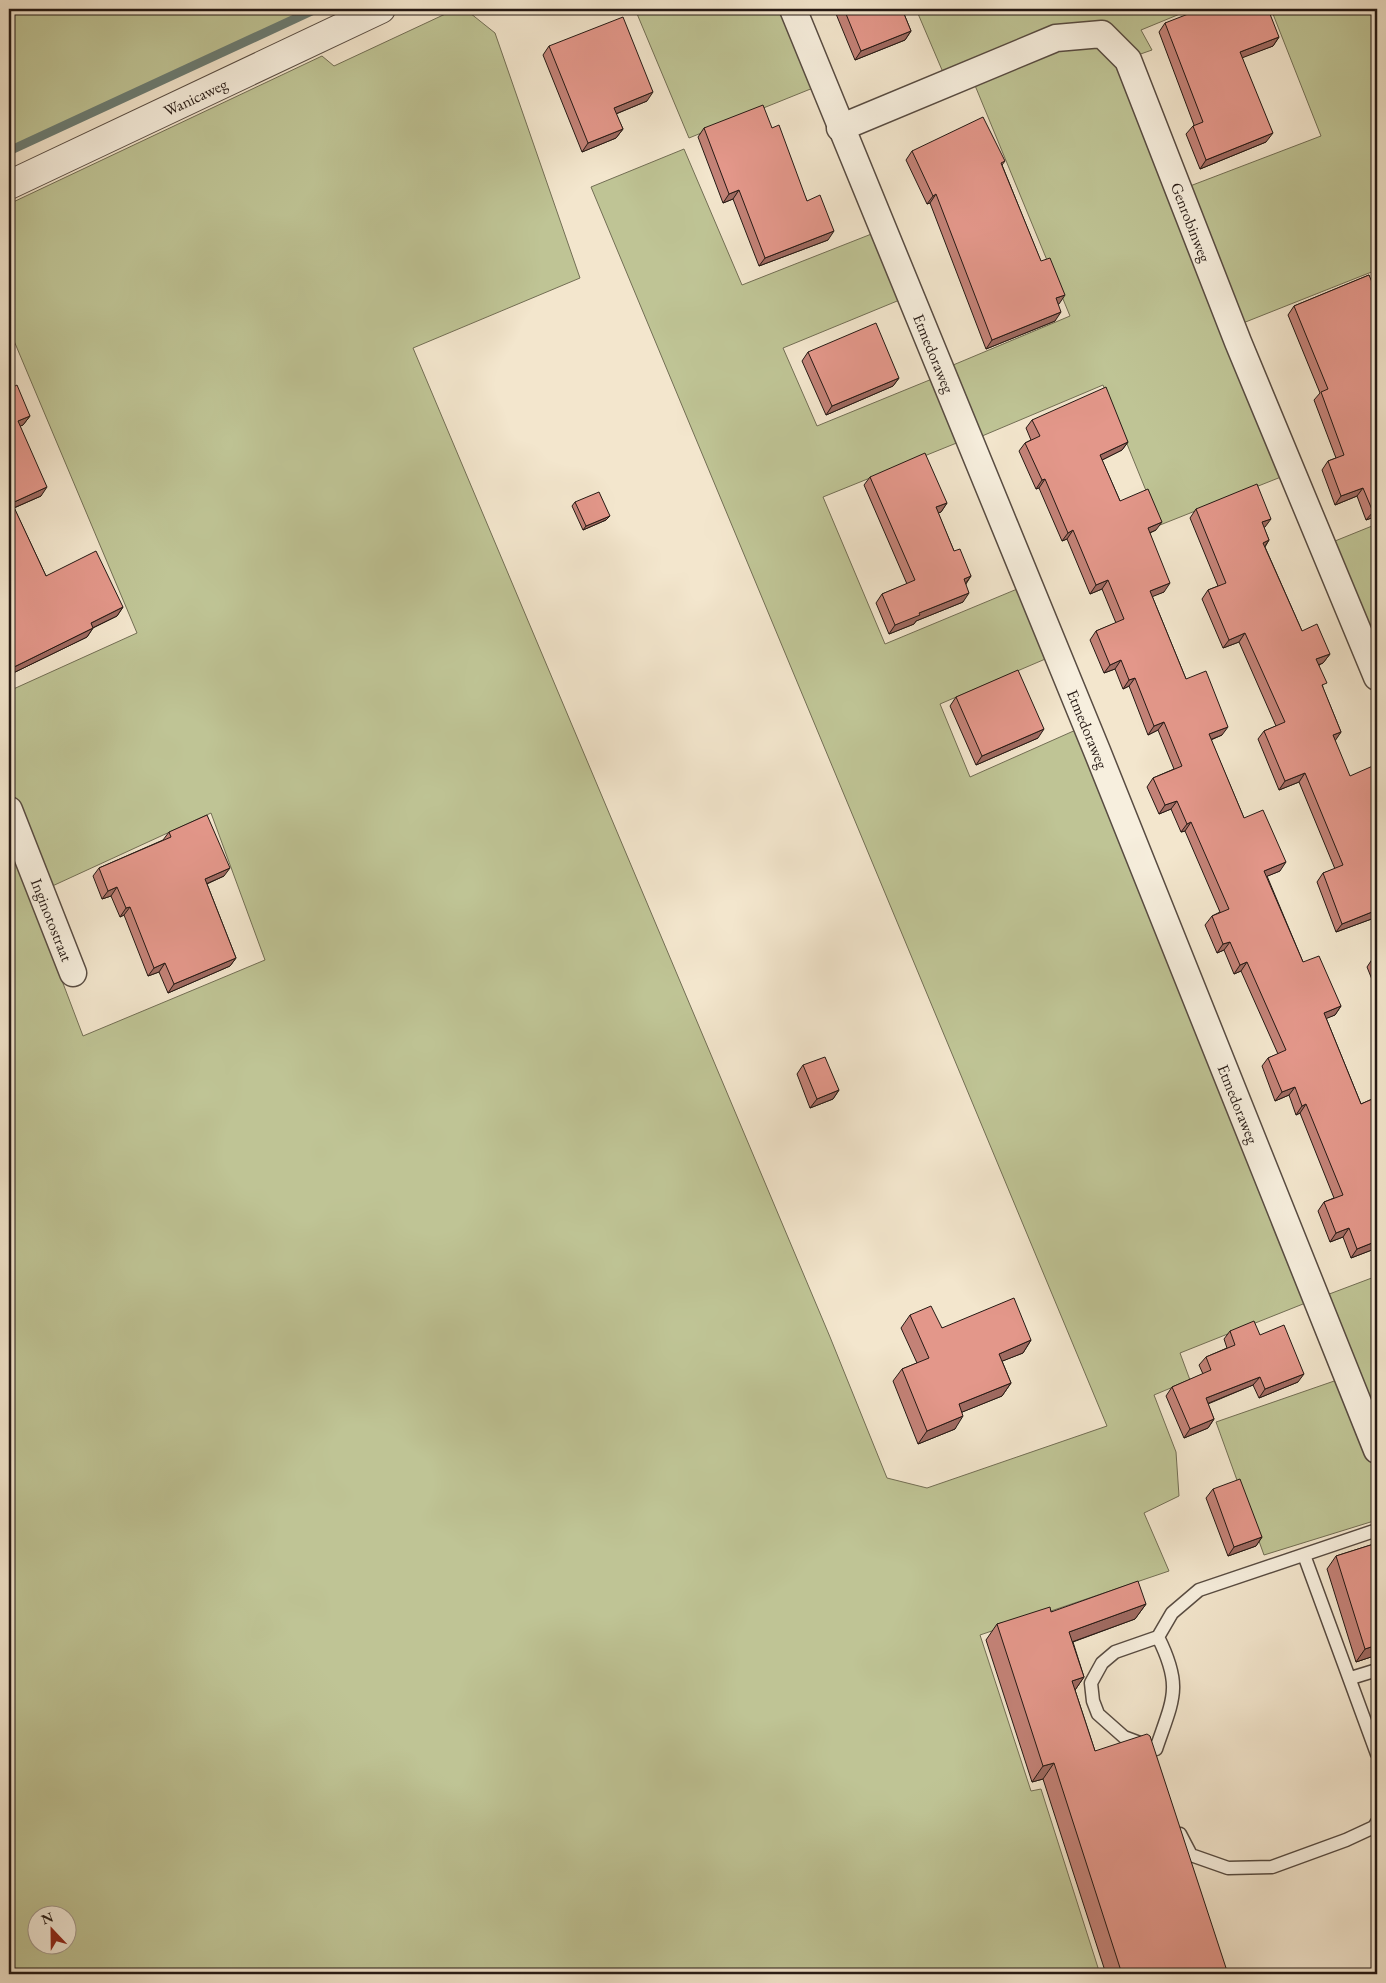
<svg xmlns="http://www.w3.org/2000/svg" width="1386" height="1983" font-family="'EB Garamond',serif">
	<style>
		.green { fill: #bfc495; stroke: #726e54; fill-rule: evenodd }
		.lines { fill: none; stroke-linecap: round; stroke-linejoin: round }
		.stream { stroke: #6c7d74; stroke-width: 9 }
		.service-casing { stroke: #584c42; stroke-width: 15 }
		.minor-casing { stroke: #584c42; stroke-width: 29 }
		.tertiary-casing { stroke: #584c42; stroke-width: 30 }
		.service { stroke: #f7efde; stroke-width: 12 }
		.minor { stroke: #f7efde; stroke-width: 26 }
		.tertiary { stroke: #f7efde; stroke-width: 28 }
		.wall { fill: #c38277; stroke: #251914 }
		.shaded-wall { fill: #9f6a61; stroke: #251914 }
		.building { fill: #e3978a; stroke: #251914 }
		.labels { text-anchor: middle; stroke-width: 5; stroke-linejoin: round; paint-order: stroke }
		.street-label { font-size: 16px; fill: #251914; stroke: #f7efde }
	</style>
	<rect width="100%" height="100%" fill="#f3e6cd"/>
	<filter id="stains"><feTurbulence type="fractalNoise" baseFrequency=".004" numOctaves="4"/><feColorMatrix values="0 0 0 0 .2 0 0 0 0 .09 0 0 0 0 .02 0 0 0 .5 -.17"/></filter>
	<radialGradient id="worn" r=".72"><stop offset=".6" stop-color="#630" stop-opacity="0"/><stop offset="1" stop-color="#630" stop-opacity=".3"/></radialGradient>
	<!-- green -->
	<path class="green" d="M 9,9 L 316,9 L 9,151 Z
		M 456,9 L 465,9 L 495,33 L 580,278 L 413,348 L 830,1337 L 887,1478 L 927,1488 L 1107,1426 L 591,187 L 684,149 L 742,285 L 874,233 L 902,299 L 783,348 L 817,426 L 932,379 L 959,442 L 823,497 L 885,644 L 1022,587 L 1050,657 L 940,704 L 970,777 L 1078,729 L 1308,1302 L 1180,1353 L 1190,1380 L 1154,1395 L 1176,1452 L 1179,1496 L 1144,1513 L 1169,1571 L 980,1635 L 1031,1791 L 1041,1789 L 1100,1974 L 9,1974 L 9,841 L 83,1036 L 265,960 L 211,813 L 48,888 L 9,790 L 9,691 L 137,633 L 9,329 L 9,204 L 322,56 L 334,66 ZM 38,1916 L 68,1916 L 68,1946 L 38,1946 Z
		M 635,9 L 781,9 L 813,88 L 689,138 Z
		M 916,9 L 1192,9 L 1141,30 L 1152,50 L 1132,57 L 1107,29 L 945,77 Z
		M 1271,9 L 1377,9 L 1377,279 L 1374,271 L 1243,323 L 1190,186 L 1321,136 Z
		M 1062,46 L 1098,48 L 1123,69 L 1286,475 L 1160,525 L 1103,385 L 975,439 L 946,368 L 1070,316 L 974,83 Z
		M 1377,524 L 1377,649 L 1335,541 Z
		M 1377,1276 L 1377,1428 L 1324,1296 Z
		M 1340,1379 L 1377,1474 L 1377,1520 L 1264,1555 L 1216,1422 Z"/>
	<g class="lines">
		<!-- stream -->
		<path class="stream" d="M 9,151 L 316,9"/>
		<!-- service casing -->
		<g class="service-casing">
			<path id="service" d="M 1304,1555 L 1377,1754
				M 1158,1637 C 1183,1687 1173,1699 1156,1749 L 1124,1737 L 1098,1714 L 1093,1701 L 1091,1683 L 1102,1663 L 1115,1652 L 1158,1637 L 1172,1613 L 1199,1590 L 1377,1530
				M 1351,1678 L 1377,1670
				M 1180,1834 L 1191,1855 L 1228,1868 L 1272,1867 L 1346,1840 L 1374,1827 L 1377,1822"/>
		</g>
		<!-- minor casing -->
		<g class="minor-casing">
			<g id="minor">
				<path id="s1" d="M 793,9 L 1097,751 L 1377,1450"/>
				<path id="s2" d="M 840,128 L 1056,38 L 1102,34 L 1128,60 L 1238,342 L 1377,677"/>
				<path id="s3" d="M 9,810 L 73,973"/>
			</g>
		</g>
		<!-- tertiary casing -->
		<g class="tertiary-casing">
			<g id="tertiary">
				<path id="s4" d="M 9,185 L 381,9"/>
			</g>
		</g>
		<!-- service -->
		<use href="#service" class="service"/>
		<!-- minor -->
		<use href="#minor" class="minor"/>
		<!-- tertiary -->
		<use href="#tertiary" class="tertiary"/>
	</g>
	<!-- wall -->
	<path class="wall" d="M 834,9 L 902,9 L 911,31 L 905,40 L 855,60 Z
		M 1165,23 L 1279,37 L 1273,46 L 1242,57 L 1266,142 L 1200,169 L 1186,134 L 1193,126 L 1194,125 L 1159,32 Z
		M 549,46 L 647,101 L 616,114 L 623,129 L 616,138 L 582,152 L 543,55 Z
		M 704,128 L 772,128 L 807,201 L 828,240 L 759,266 L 733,199 L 723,203 L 698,137 Z
		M 912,151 L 1005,161 L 1002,165 L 1058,304 L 1055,321 L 986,349 L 930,203 L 927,204 L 906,160 Z
		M 1369,275 L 1377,516 L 1366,520 L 1357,496 L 1335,505 L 1322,470 L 1328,461 L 1336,458 L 1314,400 L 1320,393 L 1288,315 L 1294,306 Z
		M 808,352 L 899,378 L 893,386 L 826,415 L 802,361 Z
		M 9,389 L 30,416 L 23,425 L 20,426 L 41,496 L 14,508 L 46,576 L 123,607 L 117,616 L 93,628 L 87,637 L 9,675 Z
		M 1032,420 L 1128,442 L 1122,450 L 1102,460 L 1120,501 L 1156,530 L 1150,533 L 1164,592 L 1152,596 L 1186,679 L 1222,735 L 1211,740 L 1244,818 L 1280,871 L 1267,876 L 1303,962 L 1341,1006 L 1335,1015 L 1326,1018 L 1361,1104 L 1377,1097 L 1377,1248 L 1351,1258 L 1343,1237 L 1330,1242 L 1318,1211 L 1324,1202 L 1334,1198 L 1300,1113 L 1296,1115 L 1289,1095 L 1275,1101 L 1262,1066 L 1268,1058 L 1278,1054 L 1241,971 L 1234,974 L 1224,950 L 1217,953 L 1205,925 L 1212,916 L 1220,912 L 1185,831 L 1181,832 L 1171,809 L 1159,814 L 1147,787 L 1153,778 L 1174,769 L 1158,730 L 1148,735 L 1129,686 L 1123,689 L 1115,669 L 1104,673 L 1090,640 L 1096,631 L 1116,623 L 1102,589 L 1090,594 L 1067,539 L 1062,541 L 1039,488 L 1036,489 L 1019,451 L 1025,443 L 1031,440 L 1026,428 Z
		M 870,477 L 947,503 L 941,512 L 938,513 L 954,551 L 971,576 L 966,584 L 963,602 L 916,621 L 914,624 L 889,634 L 876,603 L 882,594 L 907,584 L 864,485 Z
		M 575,502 L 610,516 L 606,520 L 583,530 L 572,506 Z
		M 1196,509 L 1264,528 L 1269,540 L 1265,547 L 1302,631 L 1330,654 L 1323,663 L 1319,665 L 1323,688 L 1341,732 L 1335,740 L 1377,917 L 1336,932 L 1317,882 L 1323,873 L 1335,869 L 1299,782 L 1279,790 L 1258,739 L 1264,731 L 1276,726 L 1239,642 L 1223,648 L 1202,599 L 1208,590 L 1218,586 L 1190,518 Z
		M 956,697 L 1038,738 L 976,765 L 950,706 Z
		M 169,832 L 224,876 L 207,884 L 236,958 L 230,966 L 168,993 L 159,972 L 148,976 L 124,915 L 120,917 L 111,896 L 102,899 L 93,876 L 99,868 L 163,840 Z
		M 1377,956 L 1377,992 L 1367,967 L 1373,958 Z
		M 803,1065 L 839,1090 L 833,1099 L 810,1108 L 797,1074 Z
		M 910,1315 L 942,1328 L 1031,1340 L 1023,1353 L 1002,1361 L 1011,1383 L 1002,1396 L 962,1412 L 955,1429 L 918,1444 L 893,1381 L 902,1369 L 917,1363 L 901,1328 Z
		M 1230,1331 L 1260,1335 L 1298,1382 L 1259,1398 L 1253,1385 L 1208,1404 L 1214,1419 L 1208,1428 L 1184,1438 L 1166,1396 L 1172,1387 L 1203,1374 L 1199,1365 L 1206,1357 L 1227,1348 L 1224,1339 Z
		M 1213,1489 L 1262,1537 L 1256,1546 L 1228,1556 L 1206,1498 Z
		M 1377,1543 L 1377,1655 L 1356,1662 L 1327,1569 L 1336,1556 Z
		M 1146,1604 L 1135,1619 L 1073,1642 L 1084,1677 L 1075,1690 L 1095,1751 L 1228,1974 L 1106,1974 L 1043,1779 L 1032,1782 L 986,1640 L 997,1624 L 1051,1612 Z"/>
	<!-- shaded-wall -->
	<path class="shaded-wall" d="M 911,31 L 905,40 L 855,60 L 861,51 Z
		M 1279,37 L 1273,46 L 1234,61 L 1240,52 Z
		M 653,92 L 647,101 L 608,117 L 614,108 Z
		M 623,129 L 616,138 L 582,152 L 588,143 Z
		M 1273,133 L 1266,142 L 1200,169 L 1206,160 Z
		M 739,190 L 733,199 L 723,203 L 729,194 Z
		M 936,194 L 930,203 L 927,204 L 933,196 Z
		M 834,231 L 828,240 L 759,266 L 765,258 Z
		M 1065,295 L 1059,304 L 1050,307 L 1056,298 Z
		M 1061,312 L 1055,321 L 986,349 L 992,340 Z
		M 899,378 L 893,386 L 826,415 L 832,406 Z
		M 30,416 L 23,425 L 11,430 L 18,421 Z
		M 1128,442 L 1122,450 L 1094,464 L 1100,455 Z
		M 1045,479 L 1039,488 L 1036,489 L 1042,480 Z
		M 47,487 L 41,496 L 9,510 L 12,503 Z
		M 1363,488 L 1357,496 L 1335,505 L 1341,496 Z
		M 947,503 L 941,512 L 930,516 L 936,507 Z
		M 1377,510 L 1377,516 L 1366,520 L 1373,512 Z
		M 610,516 L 606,520 L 583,530 L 586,526 Z
		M 1271,519 L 1265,527 L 1256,531 L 1262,522 Z
		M 1162,522 L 1156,530 L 1142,536 L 1148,528 Z
		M 1073,530 L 1067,539 L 1062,541 L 1068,533 Z
		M 1269,540 L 1263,549 L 1263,543 Z
		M 971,576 L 965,584 L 964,579 Z
		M 1108,580 L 1102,589 L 1090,594 L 1096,585 Z
		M 1170,583 L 1164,592 L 1144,600 L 1150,591 Z
		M 969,593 L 963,602 L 916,621 L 914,624 L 889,634 L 895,625 L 919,613 Z
		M 123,607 L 117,616 L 84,632 L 91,623 Z
		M 93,628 L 87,637 L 9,675 L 9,673 L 12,668 Z
		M 1245,633 L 1239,642 L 1223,648 L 1229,640 Z
		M 1330,654 L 1323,663 L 1310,668 L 1316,659 Z
		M 1121,660 L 1115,669 L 1104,673 L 1110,665 Z
		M 1135,678 L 1129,686 L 1123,689 L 1129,680 Z
		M 1164,722 L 1158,730 L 1148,735 L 1154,726 Z
		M 1228,727 L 1222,735 L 1202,743 L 1209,734 Z
		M 1044,729 L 1038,738 L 976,765 L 982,756 Z
		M 1341,732 L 1335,741 L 1333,735 Z
		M 1305,773 L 1299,782 L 1279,790 L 1285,781 Z
		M 1177,801 L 1171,809 L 1159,814 L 1165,805 Z
		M 1191,822 L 1185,831 L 1181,832 L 1187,824 Z
		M 1286,862 L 1280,871 L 1258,880 L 1264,871 Z
		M 230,868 L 224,876 L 199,887 L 205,879 Z
		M 117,887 L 111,896 L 102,899 L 108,891 Z
		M 130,907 L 124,915 L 120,917 L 126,908 Z
		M 1377,910 L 1377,917 L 1336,932 L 1342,924 Z
		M 1230,942 L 1224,950 L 1217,953 L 1223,944 Z
		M 236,958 L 230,966 L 168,993 L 174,984 Z
		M 1247,962 L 1241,971 L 1234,974 L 1240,965 Z
		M 165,963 L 159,972 L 148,976 L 154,968 Z
		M 1341,1006 L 1335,1015 L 1318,1022 L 1324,1013 Z
		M 1295,1087 L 1289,1095 L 1275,1101 L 1282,1092 Z
		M 839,1090 L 833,1099 L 810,1108 L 817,1099 Z
		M 1306,1104 L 1300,1113 L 1296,1115 L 1302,1106 Z
		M 1349,1228 L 1343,1237 L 1330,1242 L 1336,1233 Z
		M 1377,1241 L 1377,1248 L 1351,1258 L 1357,1249 Z
		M 1031,1340 L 1023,1353 L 990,1366 L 999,1354 Z
		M 1304,1374 L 1298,1382 L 1259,1398 L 1265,1389 Z
		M 1260,1377 L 1253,1385 L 1199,1407 L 1206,1398 Z
		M 1011,1383 L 1002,1396 L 950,1417 L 959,1404 Z
		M 963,1416 L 955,1429 L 918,1444 L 927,1431 Z
		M 1214,1419 L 1208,1428 L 1184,1438 L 1190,1429 Z
		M 1262,1537 L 1256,1546 L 1228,1556 L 1234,1547 Z
		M 1146,1604 L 1135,1619 L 1058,1647 L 1069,1632 Z
		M 1377,1645 L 1377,1655 L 1356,1662 L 1365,1649 Z
		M 1084,1677 L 1073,1693 L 1072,1681 Z
		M 1054,1763 L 1043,1779 L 1032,1782 L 1043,1766 Z"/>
	<!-- building -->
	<path class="building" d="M 844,9 L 902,9 L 911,31 L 861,51 Z
		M 1201,9 L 1268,9 L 1279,37 L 1240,52 L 1273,133 L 1206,160 L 1193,126 L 1203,122 L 1165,23 Z
		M 623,17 L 653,92 L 614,108 L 623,129 L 588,143 L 549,46 Z
		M 763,105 L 772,128 L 779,125 L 807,201 L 820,195 L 834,231 L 765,258 L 739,190 L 729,194 L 704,128 Z
		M 983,117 L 1005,161 L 1001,163 L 1041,261 L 1050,258 L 1065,295 L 1056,298 L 1061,312 L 992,340 L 936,194 L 933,196 L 912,151 Z
		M 1369,275 L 1377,294 L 1377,510 L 1373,512 L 1363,488 L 1341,496 L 1328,461 L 1344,455 L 1321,392 L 1328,389 L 1294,306 Z
		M 876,323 L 899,378 L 832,406 L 808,352 Z
		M 17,385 L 30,416 L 18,421 L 47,487 L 12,503 L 46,576 L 96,551 L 123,607 L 91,623 L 93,628 L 12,668 L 9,660 L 9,389 Z
		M 1106,387 L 1128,442 L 1100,455 L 1120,501 L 1148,489 L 1162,522 L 1148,528 L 1170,583 L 1150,591 L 1186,679 L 1206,671 L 1228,727 L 1209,734 L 1244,818 L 1263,810 L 1286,862 L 1264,871 L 1303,962 L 1319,956 L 1341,1006 L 1324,1013 L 1361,1104 L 1377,1097 L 1377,1241 L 1357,1249 L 1349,1228 L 1336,1233 L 1324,1202 L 1343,1195 L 1306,1104 L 1302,1106 L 1295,1087 L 1282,1092 L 1268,1058 L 1286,1050 L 1247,962 L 1240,965 L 1230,942 L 1223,944 L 1212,916 L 1229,909 L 1191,822 L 1187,824 L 1177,801 L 1165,805 L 1153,778 L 1182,766 L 1164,722 L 1154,726 L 1135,678 L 1129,680 L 1121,660 L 1110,665 L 1096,631 L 1124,619 L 1108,580 L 1096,585 L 1073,530 L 1068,533 L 1045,479 L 1042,480 L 1025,443 L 1040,436 L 1032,420 Z
		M 925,453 L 947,503 L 936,507 L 954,551 L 960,549 L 971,576 L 964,579 L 969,593 L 919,613 L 920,615 L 895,625 L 882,594 L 915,580 L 870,477 Z
		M 1257,484 L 1271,519 L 1262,522 L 1269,540 L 1263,543 L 1302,631 L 1317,624 L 1330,654 L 1316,659 L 1327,683 L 1322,685 L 1341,732 L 1333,735 L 1350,776 L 1375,765 L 1377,770 L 1377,910 L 1342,924 L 1323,873 L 1343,865 L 1305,773 L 1285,781 L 1264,731 L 1285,722 L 1245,633 L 1229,640 L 1208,590 L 1226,583 L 1196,509 Z
		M 599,492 L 610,516 L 586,526 L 575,502 Z
		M 1018,670 L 1044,729 L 982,756 L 956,697 Z
		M 207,815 L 230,868 L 205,879 L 236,958 L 174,984 L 165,963 L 154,968 L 130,907 L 126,908 L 117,887 L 108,891 L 99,868 L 171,837 L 169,832 Z
		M 1377,956 L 1377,968 L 1373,958 Z
		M 825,1057 L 839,1090 L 817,1099 L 803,1065 Z
		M 1014,1298 L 1031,1340 L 999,1354 L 1011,1383 L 959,1404 L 963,1416 L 927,1431 L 902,1369 L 929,1358 L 910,1315 L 931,1306 L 942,1328 Z
		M 1254,1321 L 1260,1335 L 1284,1325 L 1304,1374 L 1265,1389 L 1260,1377 L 1206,1398 L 1214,1419 L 1190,1429 L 1172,1387 L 1211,1370 L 1206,1357 L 1235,1345 L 1230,1331 Z
		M 1240,1479 L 1262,1537 L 1234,1547 L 1213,1489 Z
		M 1377,1543 L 1377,1645 L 1365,1649 L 1336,1556 Z
		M 1138,1581 L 1146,1604 L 1069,1632 L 1084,1677 L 1072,1681 L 1095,1751 L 1147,1734 L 1150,1736 L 1228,1974 L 1122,1974 L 1054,1763 L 1043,1766 L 997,1624 L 1050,1607 L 1051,1612 Z"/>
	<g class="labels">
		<!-- street labels -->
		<g class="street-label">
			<text dy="6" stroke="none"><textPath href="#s4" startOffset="206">Wanicaweg</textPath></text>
			<text dy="6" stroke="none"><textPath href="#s2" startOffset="491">Genrobinweg</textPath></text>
			<text dy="6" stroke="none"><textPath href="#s1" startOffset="372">Etmedoraweg</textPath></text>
			<text dy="6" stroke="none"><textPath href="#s1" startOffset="778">Etmedoraweg</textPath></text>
			<text dy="6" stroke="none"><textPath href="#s3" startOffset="118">Inginotostraat</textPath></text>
			<text dy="6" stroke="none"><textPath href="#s1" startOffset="1182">Etmedoraweg</textPath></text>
		</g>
	</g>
	<!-- margin -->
	<rect width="1386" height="1983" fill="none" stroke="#f3e6cd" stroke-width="30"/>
	<rect x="10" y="10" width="1366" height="1963" fill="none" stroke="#251914" stroke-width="2.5"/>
	<rect x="15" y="15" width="1356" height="1953" fill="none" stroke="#251914"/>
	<!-- north arrow -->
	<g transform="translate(52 1930) rotate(338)"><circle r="24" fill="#f7efde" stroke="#a3998d"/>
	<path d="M0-4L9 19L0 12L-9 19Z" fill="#8f2418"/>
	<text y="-8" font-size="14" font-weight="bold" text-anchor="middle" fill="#251914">N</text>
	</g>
	<rect width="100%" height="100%" filter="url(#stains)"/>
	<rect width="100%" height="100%" fill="url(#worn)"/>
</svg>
